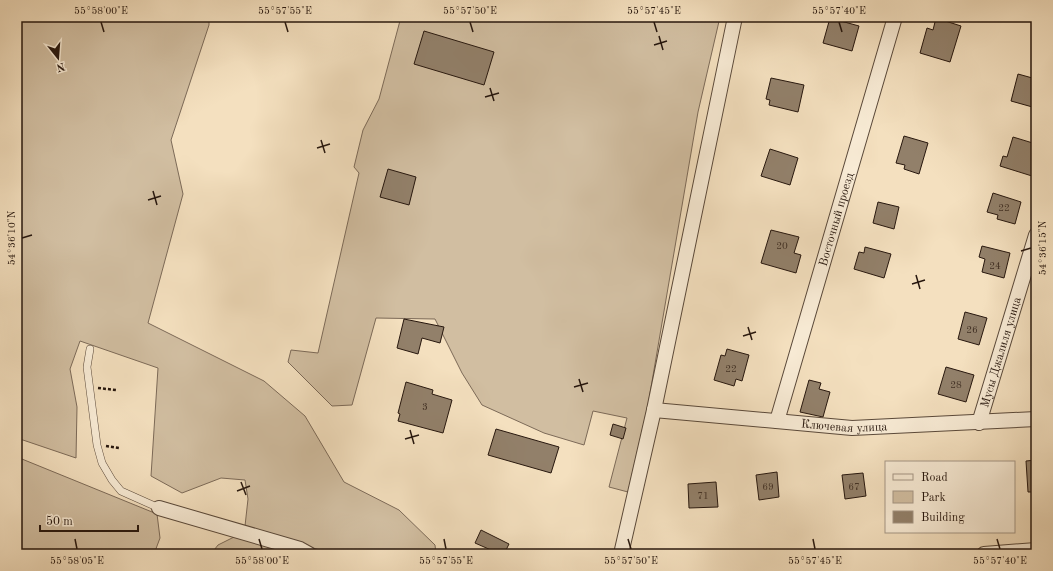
<svg xmlns="http://www.w3.org/2000/svg" width="1053" height="571" font-family="'Old Standard TT',serif">
	<style>
		.green { fill: #d1bea1; stroke: #7c6a58 }
		.building { fill: #92806a; stroke: #27170e }
		.lines { fill: none; stroke-linecap: round; stroke-linejoin: round }
		.service-casing { stroke: #5a493a; stroke-width: 8 }
		.minor-casing { stroke: #5a493a; stroke-width: 16 }
		.path { stroke: #27170e; stroke-width: 2.5; stroke-dasharray: 3 2; stroke-linecap: butt }
		.service { stroke: #f8ebd5; stroke-width: 7 }
		.minor { stroke: #f8ebd5; stroke-width: 14 }
		.ticks { fill: none; stroke: #27170e; stroke-width: 1.5 }
		.labels { text-anchor: middle; stroke-width: 4; stroke-linejoin: round; paint-order: stroke }
		.number-label { font-size: 10px; fill: #423125 }
		.street-label { font-size: 12px; fill: #27170e; stroke: #f8ebd5 }
		.neatline { fill: none; stroke: #27170e; stroke-width: 1.5 }
		.ticks-label { font-size: 10px; text-anchor: middle; fill: #27170e }
	</style>
	<rect width="100%" height="100%" fill="#f4e0bf"/>
	<filter id="stains"><feTurbulence type="fractalNoise" baseFrequency=".005" numOctaves="4"/><feColorMatrix values="0 0 0 0 .2 0 0 0 0 .09 0 0 0 0 .02 0 0 0 .5 -.17"/></filter>
	<radialGradient id="worn" r=".72"><stop offset=".6" stop-color="#630" stop-opacity="0"/><stop offset="1" stop-color="#630" stop-opacity=".3"/></radialGradient>
	<!-- green -->
	<path class="green" d="M 17,17 L 209,17 L 209,25 L 171,140 L 183,194 L 148,323 L 264,381 L 305,416 L 344,482 L 399,510 L 435,545 L 436,554 L 332,554 L 245,526 L 248,499 L 245,480 L 221,478 L 182,493 L 151,476 L 158,368 L 80,341 L 70,369 L 77,407 L 76,458 L 17,438 Z
		M 401,17 L 720,17 L 698,112 L 648,405 L 628,492 L 609,487 L 627,418 L 593,411 L 584,445 L 544,433 L 482,405 L 462,373 L 435,319 L 376,318 L 352,405 L 332,406 L 288,362 L 291,350 L 318,353 L 359,173 L 354,167 L 363,130 L 379,99 Z
		M 17,457 L 157,514 L 160,538 L 154,554 L 17,554 Z
		M 236,536 L 293,554 L 211,554 L 218,545 Z"/>
	<!-- building -->
	<path class="building" d="M 830,18 L 859,26 L 852,51 L 823,43 Z
		M 936,18 L 961,26 L 950,62 L 920,53 L 927,28 L 933,30 Z
		M 424,31 L 494,52 L 484,85 L 414,64 Z
		M 1018,74 L 1036,79 L 1036,108 L 1011,101 Z
		M 771,78 L 804,85 L 798,112 L 769,105 L 770,100 L 766,99 Z
		M 904,136 L 928,143 L 919,174 L 904,169 L 905,165 L 896,163 Z
		M 1013,137 L 1036,144 L 1036,164 L 1032,176 L 1000,166 L 1003,156 L 1007,157 Z
		M 770,149 L 798,158 L 790,185 L 761,176 Z
		M 388,169 L 416,177 L 409,205 L 380,197 Z
		M 993,193 L 1021,202 L 1015,224 L 997,219 L 998,215 L 987,212 Z
		M 878,202 L 899,207 L 894,229 L 873,223 Z
		M 771,230 L 799,237 L 794,253 L 801,255 L 796,273 L 761,263 Z
		M 982,246 L 1010,253 L 1004,278 L 982,272 L 985,259 L 979,257 Z
		M 865,247 L 891,254 L 884,278 L 854,269 L 859,252 L 864,253 Z
		M 965,312 L 987,318 L 979,345 L 958,339 Z
		M 404,319 L 444,327 L 440,343 L 422,338 L 418,354 L 397,348 Z
		M 727,349 L 749,355 L 742,381 L 736,379 L 734,386 L 714,380 L 721,355 L 725,356 Z
		M 946,367 L 974,375 L 966,402 L 938,394 Z
		M 809,380 L 821,383 L 819,389 L 830,392 L 823,417 L 800,412 Z
		M 406,382 L 433,390 L 432,394 L 452,400 L 443,433 L 398,421 L 400,414 L 398,413 Z
		M 613,424 L 626,428 L 623,439 L 610,435 Z
		M 496,429 L 559,447 L 551,473 L 488,455 Z
		M 1036,460 L 1036,492 L 1028,492 L 1026,461 Z
		M 777,472 L 779,497 L 759,500 L 756,475 Z
		M 863,473 L 866,496 L 845,499 L 842,475 Z
		M 716,482 L 718,507 L 689,508 L 688,484 Z
		M 481,530 L 509,544 L 504,554 L 489,554 L 491,550 L 475,543 Z"/>
	<g class="lines">
		<!-- service casing -->
		<g class="service-casing">
			<path id="service" d="M 90,349 L 87,367 L 97,445 L 102,463 L 112,480 L 121,491 L 159,508"/>
		</g>
		<!-- minor casing -->
		<g class="minor-casing">
			<g id="minor">
				<path id="s1" d="M 654,410 L 852,428 L 1036,419"/>
				<path id="s2" d="M 777,421 L 895,17"/>
				<path id="s3" d="M 979,423 L 1036,235"/>
				<path d="M 159,508 L 300,549 L 309,554"/>
				<path d="M 621,554 L 654,410 L 735,17"/>
				<path d="M 984,554 L 1036,550"/>
			</g>
		</g>
		<!-- path -->
		<path class="path" d="M 98,388 L 116,390
			M 106,446 L 119,448"/>
		<!-- service -->
		<use href="#service" class="service"/>
		<!-- minor -->
		<use href="#minor" class="minor"/>
	</g>
	<!-- ticks -->
	<path class="ticks" d="M 101,22 L 104,32M 285,22 L 288,32M 470,22 L 473,32M 654,22 L 657,32M 839,22 L 842,32M 659,36 L 663,50M 654,45 L 667,41M 490,88 L 494,101M 485,97 L 499,93M 321,140 L 325,153M 317,148 L 330,144M 153,191 L 157,205M 148,200 L 161,196M 22,238 L 32,235M 1021,251 L 1031,248M 916,275 L 920,289M 912,284 L 925,280M 748,327 L 752,340M 743,336 L 756,332M 579,379 L 583,392M 574,387 L 588,383M 410,430 L 414,444M 405,439 L 419,435M 241,482 L 246,495M 237,491 L 250,486M 75,539 L 77,549M 259,539 L 262,549M 444,539 L 446,549M 628,539 L 631,549M 813,539 L 815,549M 997,539 L 1000,549"/>
	<g class="labels">
		<!-- number labels -->
		<g class="number-label">
			<text x="1004" y="211">22</text>
			<text x="782" y="249">20</text>
			<text x="995" y="269">24</text>
			<text x="972" y="333">26</text>
			<text x="731" y="372">22</text>
			<text x="956" y="388">28</text>
			<text x="425" y="410">3</text>
			<text x="768" y="490">69</text>
			<text x="854" y="490">67</text>
			<text x="703" y="499">71</text>
		</g>
		<!-- street labels -->
		<g class="street-label">
			<text dy="4" stroke="none"><textPath href="#s2" startOffset="210">Восточный проезд</textPath></text>
			<text dy="4" stroke="none"><textPath href="#s3" startOffset="74">Мусы Джалиля улица</textPath></text>
			<text dy="4" stroke="none"><textPath href="#s1" startOffset="191">Ключевая улица</textPath></text>
		</g>
	</g>
	<!-- margin -->
	<rect width="1053" height="571" fill="none" stroke="#f4e0bf" stroke-width="44"/>
	<!-- legend -->
	<rect x="885" y="461" width="130" height="72" fill="#f8ebd5" stroke="#a49685"/>
	<rect x="893" y="474" width="20" height="6" fill="#f8ebd5" stroke="#a49685"/>
	<text x="921" y="481" font-size="12" fill="#27170e">Road</text>
	<rect x="893" y="491" width="20" height="12" fill="#d1bea1" stroke="#a49685"/>
	<text x="921" y="501" font-size="12" fill="#27170e">Park</text>
	<rect x="893" y="511" width="20" height="12" fill="#92806a" stroke="#a49685"/>
	<text x="921" y="521" font-size="12" fill="#27170e">Building</text>
	<!-- north arrow -->
	<g transform="translate(58 58) rotate(163)" stroke="#f8ebd5" stroke-width="3" paint-order="stroke">
	<path d="M0-3L7 15L0 10L-7 15Z" fill="#27170e"/>
	<text y="-6" font-size="11" font-weight="bold" text-anchor="middle" fill="#27170e">N</text>
	</g>
	<!-- scale -->
	<path d="M40 525v6h98v-6" fill="none" stroke="#27170e" stroke-width="2"/>
	<text x="46" y="525" font-size="12" fill="#27170e" stroke="#f8ebd5" stroke-width="3" paint-order="stroke">50 m</text>
	<rect x="22" y="22" width="1009" height="527" class="neatline"/>
	<g class="ticks-label">
		<text x="101" y="14">55°58'00"E</text>
		<text x="285" y="14">55°57'55"E</text>
		<text x="470" y="14">55°57'50"E</text>
		<text x="654" y="14">55°57'45"E</text>
		<text x="839" y="14">55°57'40"E</text>
		<text transform="translate(11 238) rotate(-90)" y="4">54°36'10"N</text>
		<text transform="translate(1042 248) rotate(-90)" y="4">54°36'15"N</text>
		<text x="77" y="564">55°58'05"E</text>
		<text x="262" y="564">55°58'00"E</text>
		<text x="446" y="564">55°57'55"E</text>
		<text x="631" y="564">55°57'50"E</text>
		<text x="815" y="564">55°57'45"E</text>
		<text x="1000" y="564">55°57'40"E</text>
	</g>
	<rect width="100%" height="100%" filter="url(#stains)"/>
	<rect width="100%" height="100%" fill="url(#worn)"/>
</svg>
